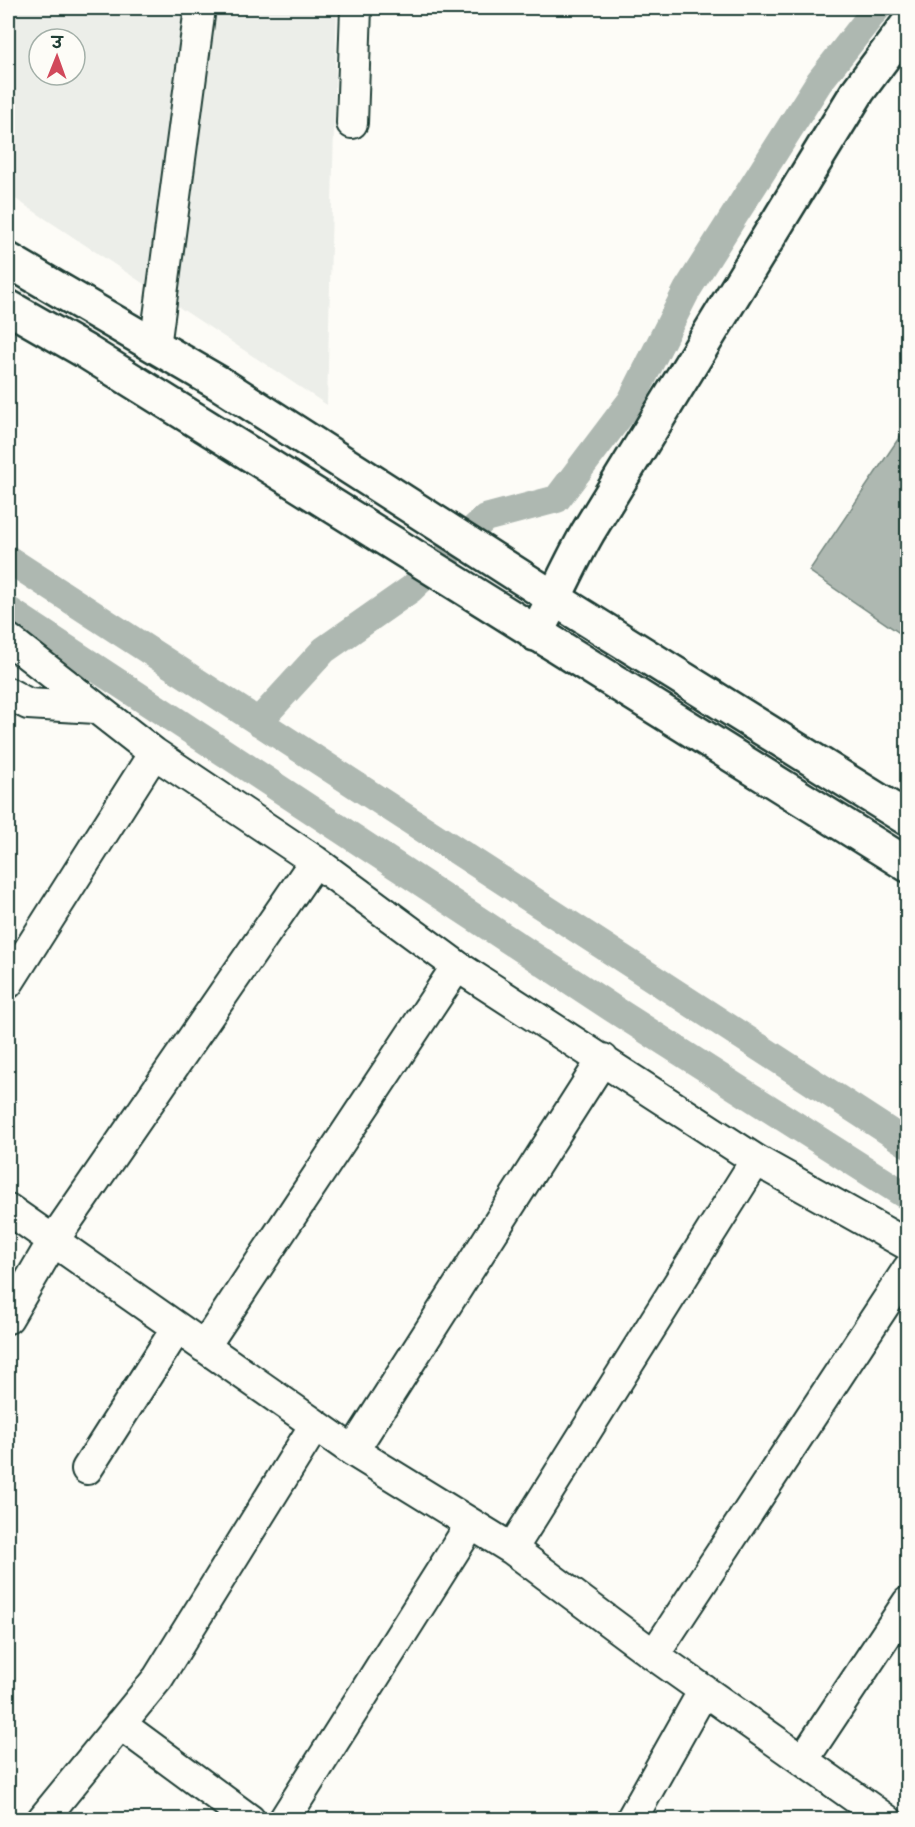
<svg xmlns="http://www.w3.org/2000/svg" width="915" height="1827" font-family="Caveat,'Playpen Sans Deva',sans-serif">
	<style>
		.built { fill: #eceee9; fill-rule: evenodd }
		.water { fill: #aeb8b1; stroke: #75877f; stroke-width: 1.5 }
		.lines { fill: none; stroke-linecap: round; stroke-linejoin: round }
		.canal { stroke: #aeb8b1; stroke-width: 28 }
		.minor-casing { stroke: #1f3d34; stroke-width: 34 }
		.secondary-casing { stroke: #1f3d34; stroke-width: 38 }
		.primary-casing { stroke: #1f3d34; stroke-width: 38 }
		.minor { stroke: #fdfcf7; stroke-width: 30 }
		.secondary { stroke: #fdfcf7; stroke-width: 33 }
		.primary { stroke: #fdfcf7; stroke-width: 33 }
	</style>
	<rect width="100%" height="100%" fill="#fdfcf7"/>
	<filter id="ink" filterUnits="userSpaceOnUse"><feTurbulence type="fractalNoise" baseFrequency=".0167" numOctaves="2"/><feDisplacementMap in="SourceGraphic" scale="12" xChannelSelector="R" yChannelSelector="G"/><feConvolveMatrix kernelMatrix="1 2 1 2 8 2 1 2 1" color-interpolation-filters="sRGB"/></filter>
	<g filter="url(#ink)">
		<!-- built -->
		<path class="built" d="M 8,8 L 337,8 L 327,405 L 8,194 ZM 39,39 L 75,39 L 75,75 L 39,75 Z"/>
		<!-- water -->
		<path class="water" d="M 907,426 L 907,638 L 809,571 Z"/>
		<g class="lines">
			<!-- canal -->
			<path class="canal" d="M 8,559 L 908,1144
				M 8,610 L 612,1008 L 908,1197
				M 258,722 L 324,650 L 411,589 L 485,518 L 557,499 L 631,401 L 687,290 L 819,82 L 877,8"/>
			<!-- minor casing -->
			<g class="minor-casing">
				<path id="minor" d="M 352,123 L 356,8
					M 155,347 L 200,8
					M 8,639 L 154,753 L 315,861 L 457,966 L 756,1160 L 908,1245
					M 8,693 L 28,704 L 96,708
					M 8,983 L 154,753
					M 8,1209 L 353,1451 L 512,1549 L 654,1655 L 887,1820
					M 8,1318 L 53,1241 L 315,861
					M 204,1347 L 457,966
					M 353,1451 L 603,1059
					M 87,1469 L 177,1328
					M 512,1549 L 756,1160
					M 654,1655 L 908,1269
					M 120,1724 L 250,1820
					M 803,1760 L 908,1602
					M 42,1820 L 158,1678 L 315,1425
					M 284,1820 L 471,1524
					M 631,1820 L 704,1690"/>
			</g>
			<!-- secondary casing -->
			<g class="secondary-casing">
				<path id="secondary" d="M 535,634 C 554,601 569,565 588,532 L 858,91 L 908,24"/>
			</g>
			<!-- primary casing -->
			<g class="primary-casing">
				<path id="primary" d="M 8,260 L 222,385 L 555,599 L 908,819
					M 8,307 L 85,351 L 908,865"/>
			</g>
			<!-- minor -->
			<use href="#minor" class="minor"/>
			<!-- secondary -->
			<use href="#secondary" class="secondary"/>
			<!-- primary -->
			<use href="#primary" class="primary"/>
		</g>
	</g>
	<!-- margin -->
	<rect width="915" height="1827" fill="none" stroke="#fdfcf7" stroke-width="30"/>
	<rect x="15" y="15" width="885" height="1797" fill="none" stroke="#1f3d34" stroke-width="2" filter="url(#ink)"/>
	<!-- north arrow -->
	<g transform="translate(57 57) rotate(1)"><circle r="28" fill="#fdfcf7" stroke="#a4b0a9" stroke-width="1.5"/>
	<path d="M0-4.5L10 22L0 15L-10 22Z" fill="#d1495b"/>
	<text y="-9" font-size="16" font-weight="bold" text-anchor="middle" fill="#1f3d34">उ</text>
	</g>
</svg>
